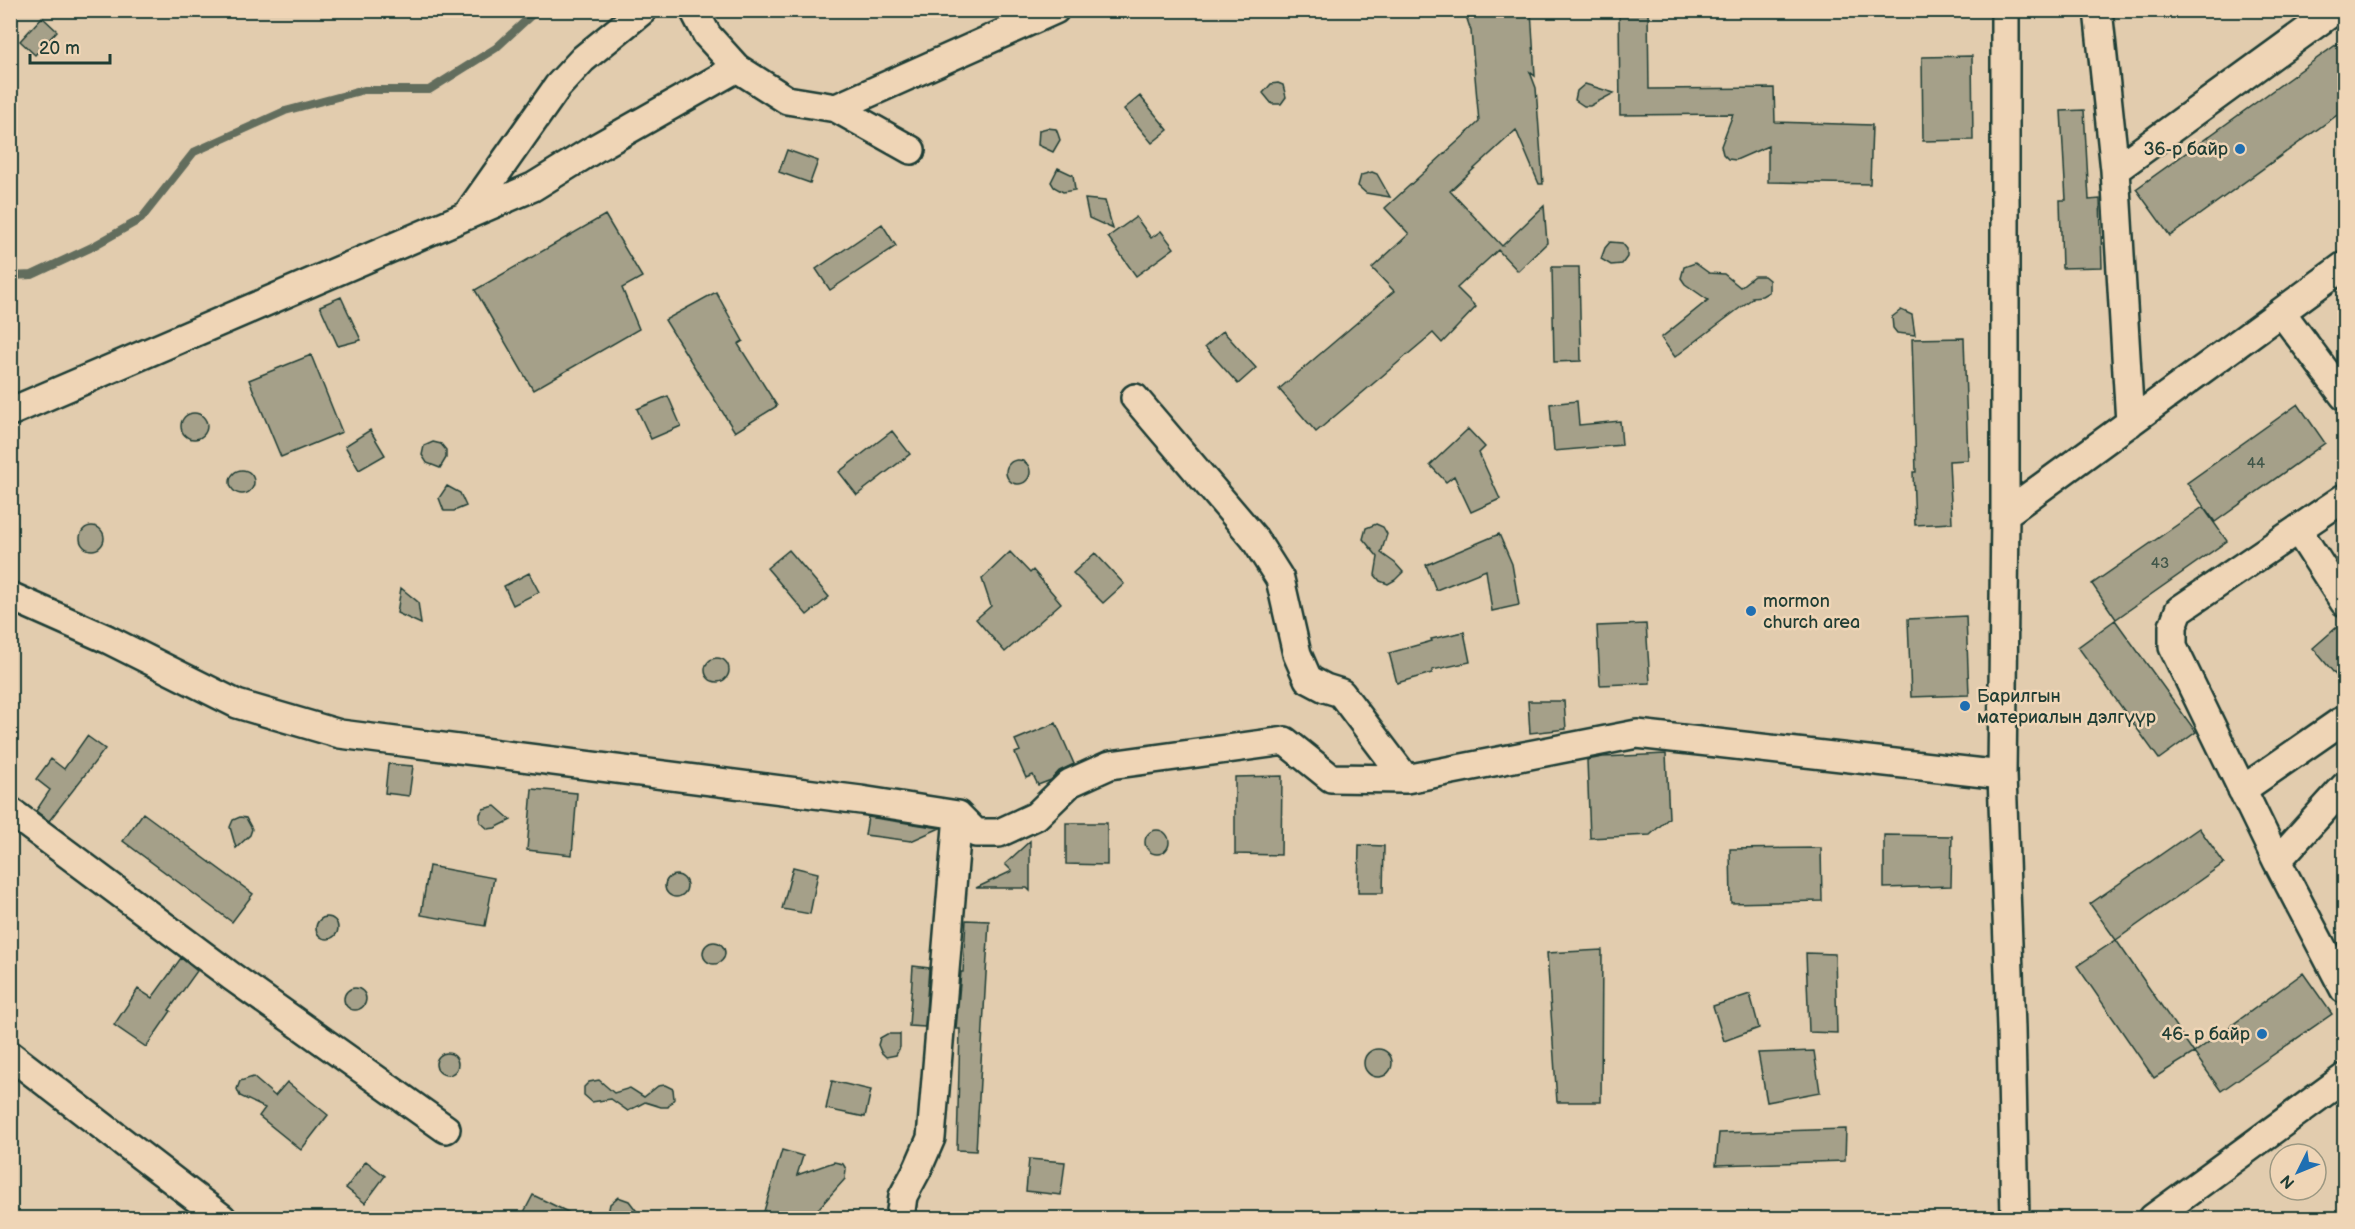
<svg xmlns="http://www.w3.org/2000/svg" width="2355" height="1229" font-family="'Balsamiq Sans',sans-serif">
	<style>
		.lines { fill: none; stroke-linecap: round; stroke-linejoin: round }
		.stream { stroke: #626d5d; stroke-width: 8 }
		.building { fill: #a5a089; stroke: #1f3d34; stroke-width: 1.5 }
		.minor-casing { stroke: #1f3d34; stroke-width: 32 }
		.minor { stroke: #efd5b6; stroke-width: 27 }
		.poi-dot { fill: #1f6fb2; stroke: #efd5b6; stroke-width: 2 }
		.labels { text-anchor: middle; stroke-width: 5; stroke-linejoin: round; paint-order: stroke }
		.number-label { font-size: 15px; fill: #405649 }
		.poi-label { font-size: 18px; fill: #1f3d34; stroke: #efd5b6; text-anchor: end }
	</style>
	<rect width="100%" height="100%" fill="#e2ccae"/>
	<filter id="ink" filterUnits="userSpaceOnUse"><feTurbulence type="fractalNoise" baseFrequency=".0167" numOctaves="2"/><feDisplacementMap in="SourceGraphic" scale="12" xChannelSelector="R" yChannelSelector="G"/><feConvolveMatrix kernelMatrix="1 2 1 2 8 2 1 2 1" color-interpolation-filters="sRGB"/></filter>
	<g filter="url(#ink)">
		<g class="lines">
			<!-- stream -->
			<path class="stream" d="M 10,276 L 32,275 L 90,248 L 141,219 L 194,152 L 285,111 L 364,90 L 429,90 L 496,48 L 537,10"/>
		</g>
		<!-- building -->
		<path class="building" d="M 1464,10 L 1531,10 L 1535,76 L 1530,72 L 1536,88 L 1543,184 L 1539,184 L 1516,130 L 1450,191 L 1502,246 L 1544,206 L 1547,243 L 1518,271 L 1498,250 L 1457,288 L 1476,307 L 1442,343 L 1433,333 L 1316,432 L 1279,389 L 1394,291 L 1372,268 L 1409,234 L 1385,208 L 1479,122 L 1471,31 Z
			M 1619,10 L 1648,10 L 1649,89 L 1774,88 L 1775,122 L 1872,125 L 1870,184 L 1768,182 L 1768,146 L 1736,160 L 1728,159 L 1723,154 L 1721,146 L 1733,114 L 1620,115 Z
			M 42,17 L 57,31 L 35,55 L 20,41 Z
			M 2344,39 L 2344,110 L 2170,236 L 2136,189 Z
			M 1972,56 L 1973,140 L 1923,141 L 1922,57 Z
			M 1278,83 L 1283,85 L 1286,97 L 1281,104 L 1272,104 L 1263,93 L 1271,84 Z
			M 1585,84 L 1614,93 L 1590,106 L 1584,106 L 1575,100 L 1577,91 Z
			M 1140,96 L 1168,130 L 1152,143 L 1124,109 Z
			M 2084,110 L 2089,200 L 2100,199 L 2102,267 L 2062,268 L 2060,200 L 2066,200 L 2061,111 Z
			M 1047,128 L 1056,129 L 1058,134 L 1060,140 L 1053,152 L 1038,145 L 1039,130 Z
			M 787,150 L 818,161 L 810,183 L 779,172 Z
			M 1058,168 L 1073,175 L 1075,190 L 1063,192 L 1054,187 L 1051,182 Z
			M 1372,172 L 1377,174 L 1390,197 L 1366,193 L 1358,186 L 1361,175 Z
			M 1085,199 L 1105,201 L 1113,229 L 1089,218 Z
			M 605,215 L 642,277 L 622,288 L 639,329 L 533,390 L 475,290 Z
			M 1136,217 L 1151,238 L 1161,231 L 1174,248 L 1136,276 L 1108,237 Z
			M 882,224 L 896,246 L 830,290 L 816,269 Z
			M 1610,242 L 1622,243 L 1627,249 L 1627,257 L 1622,264 L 1611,265 L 1601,259 L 1605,248 Z
			M 1695,263 L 1709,273 L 1724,274 L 1740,287 L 1754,276 L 1764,276 L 1769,280 L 1769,292 L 1762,296 L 1752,297 L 1753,298 L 1675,357 L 1661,338 L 1708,300 L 1685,284 L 1681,278 L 1684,267 Z
			M 1552,267 L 1579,267 L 1581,361 L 1554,362 Z
			M 716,292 L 743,341 L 738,344 L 777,406 L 735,432 L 665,320 Z
			M 341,297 L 361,340 L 338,346 L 320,306 Z
			M 1901,310 L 1912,315 L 1915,335 L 1897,333 L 1893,328 L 1892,317 Z
			M 1223,331 L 1256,368 L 1238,384 L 1205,347 Z
			M 1964,338 L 1968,460 L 1949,461 L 1952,523 L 1915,525 L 1913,472 L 1916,472 L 1912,339 Z
			M 311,355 L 342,432 L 281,457 L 249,380 Z
			M 668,396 L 681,426 L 651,439 L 637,409 Z
			M 1577,401 L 1579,425 L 1620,421 L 1622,445 L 1554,451 L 1550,404 Z
			M 2298,404 L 2325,443 L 2215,522 L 2187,483 Z
			M181 426a13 13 0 1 1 26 0a13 13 0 1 1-26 0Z
			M 1468,429 L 1485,447 L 1479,453 L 1500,499 L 1471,512 L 1454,476 L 1446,482 L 1430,465 Z
			M 370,430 L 385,455 L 359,470 L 345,446 Z
			M 892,431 L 910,454 L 857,495 L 839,472 Z
			M 433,442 L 441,444 L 446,450 L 446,458 L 440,468 L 427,463 L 422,455 L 424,446 Z
			M1006 472a12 12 0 1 1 24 0a12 12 0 1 1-24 0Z
			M230 482a12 12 0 1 1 24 0a12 12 0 1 1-24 0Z
			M 447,486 L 460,493 L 466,506 L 454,511 L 444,511 L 439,498 Z
			M 2203,507 L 2227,541 L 2116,619 L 2092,584 Z
			M 1376,524 L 1383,527 L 1387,534 L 1381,553 L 1395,563 L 1403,572 L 1395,580 L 1388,584 L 1380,581 L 1375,575 L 1378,557 L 1363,539 L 1366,528 Z
			M80 538a12 12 0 1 1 24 0a12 12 0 1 1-24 0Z
			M 1499,534 L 1512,564 L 1519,605 L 1492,611 L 1486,570 L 1436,590 L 1426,565 Z
			M 789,550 L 829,597 L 807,615 L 767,568 Z
			M 1010,552 L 1030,573 L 1033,570 L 1061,603 L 1005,652 L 976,619 L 991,606 L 982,579 Z
			M 1095,553 L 1124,584 L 1103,603 L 1073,573 Z
			M 529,573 L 539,592 L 513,605 L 504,586 Z
			M 401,588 L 418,602 L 421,624 L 397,613 Z
			M 1966,616 L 1969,695 L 1911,697 L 1908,619 Z
			M 2115,620 L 2196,732 L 2159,759 L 2078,647 Z
			M 2344,621 L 2344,685 L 2313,648 Z
			M 1646,624 L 1650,683 L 1600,685 L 1597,626 Z
			M 1464,632 L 1470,662 L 1432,670 L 1432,673 L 1397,683 L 1389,653 L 1432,641 L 1431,639 Z
			M705 670a12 12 0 1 1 24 0a12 12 0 1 1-24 0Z
			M 1528,701 L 1564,701 L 1566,729 L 1530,733 Z
			M 1056,723 L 1074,764 L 1059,771 L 1051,780 L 1038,785 L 1033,775 L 1026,778 L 1015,753 L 1020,751 L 1015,740 Z
			M 87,736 L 105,749 L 49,821 L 36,811 L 50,790 L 36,779 L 51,759 L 64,769 Z
			M 1666,754 L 1669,818 L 1650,835 L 1590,838 L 1587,760 L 1603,757 Z
			M 388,764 L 413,766 L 409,796 L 385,793 Z
			M 1282,776 L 1281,855 L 1235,854 L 1235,777 Z
			M 532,789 L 577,793 L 572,855 L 527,850 Z
			M 495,806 L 511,820 L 495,828 L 488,829 L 480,822 L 480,814 L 483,809 Z
			M 143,813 L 253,894 L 232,922 L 123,841 Z
			M 240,817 L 246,818 L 252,829 L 250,835 L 236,848 L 230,827 L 233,820 Z
			M 868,817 L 940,828 L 911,841 L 865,835 Z
			M 1066,823 L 1107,823 L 1107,865 L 1066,864 Z
			M 2199,828 L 2224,863 L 2116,940 L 2090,904 Z
			M1145 842a12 12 0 1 1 24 0a12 12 0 1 1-24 0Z
			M 1884,835 L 1952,836 L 1951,886 L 1884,888 Z
			M 1030,841 L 1030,891 L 1027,888 L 976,888 L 1012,871 L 1005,864 Z
			M 1359,845 L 1384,846 L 1383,893 L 1358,893 Z
			M 1821,848 L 1822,901 L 1731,903 L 1730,849 Z
			M 429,866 L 494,878 L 485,926 L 421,915 Z
			M 793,867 L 818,873 L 810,914 L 782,909 Z
			M665 886a11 11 0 1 1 22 0a11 11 0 1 1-22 0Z
			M316 928a11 11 0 1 1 22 0a11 11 0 1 1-22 0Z
			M 966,920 L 989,921 L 976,1151 L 957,1150 L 960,1029 L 956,1029 L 961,972 L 963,972 Z
			M 2116,940 L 2194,1053 L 2154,1078 L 2077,966 Z
			M703 953a11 11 0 1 1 22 0a11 11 0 1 1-22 0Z
			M 1602,950 L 1601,1102 L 1557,1102 L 1547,953 Z
			M 1806,953 L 1835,954 L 1837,1033 L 1809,1032 Z
			M 181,958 L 197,971 L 169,1010 L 171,1011 L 146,1047 L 114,1025 L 138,989 L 152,998 Z
			M 913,966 L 929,968 L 925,1027 L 909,1026 Z
			M 2303,973 L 2332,1014 L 2221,1091 L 2194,1053 Z
			M344 999a11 11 0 1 1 22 0a11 11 0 1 1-22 0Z
			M 1750,994 L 1759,1028 L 1724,1041 L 1713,1006 Z
			M 887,1034 L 900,1034 L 900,1047 L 896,1055 L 886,1057 L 881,1052 L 878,1045 L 880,1038 Z
			M1364 1063a14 14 0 1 1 28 0a14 14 0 1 1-28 0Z
			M 1814,1051 L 1820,1092 L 1767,1102 L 1758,1053 Z
			M436 1064a11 11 0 1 1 22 0a11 11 0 1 1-22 0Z
			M 253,1077 L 275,1096 L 287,1082 L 328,1115 L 301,1150 L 259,1116 L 265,1108 L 240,1096 L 237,1089 L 240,1081 Z
			M 599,1080 L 614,1093 L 630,1088 L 644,1097 L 658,1086 L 665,1085 L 673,1089 L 674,1099 L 668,1107 L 661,1107 L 645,1102 L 628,1111 L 611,1099 L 592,1102 L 584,1095 L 584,1087 L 589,1082 Z
			M 832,1081 L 871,1090 L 865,1117 L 826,1109 Z
			M 1846,1129 L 1845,1161 L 1716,1165 L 1719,1133 Z
			M 782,1150 L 803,1156 L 797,1175 L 834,1162 L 843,1164 L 846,1169 L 845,1179 L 810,1218 L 762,1218 Z
			M 1029,1159 L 1065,1162 L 1061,1195 L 1026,1191 Z
			M 366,1161 L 385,1176 L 365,1203 L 346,1188 Z
			M 533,1195 L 580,1218 L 521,1218 Z
			M 618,1197 L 629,1201 L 642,1218 L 607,1218 L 610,1204 Z"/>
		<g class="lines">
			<!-- minor casing -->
			<g class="minor-casing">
				<path id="minor" d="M 694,10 L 707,35 L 737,68 L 787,100 L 836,108 L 911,150
					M 2005,10 L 2005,514 L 2002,775 L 2011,1029 L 2015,1218
					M 2098,10 L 2115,170 L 2130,423
					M 836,108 L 1055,10
					M 2115,170 L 2335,10
					M 467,215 L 558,86 L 583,59 L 643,10
					M 2282,313 L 2344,396
					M 1135,398 L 1254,538 L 1280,579 L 1297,654 L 1308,679 L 1325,688 L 1341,693 L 1406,779 L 1637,734 L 2002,775
					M 10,412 L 533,187 L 596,148 L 737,68
					M 2344,498 L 2179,610 L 2173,626 L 2173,647 L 2277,861 L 2344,989
					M 2005,514 L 2344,266
					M 2298,530 L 2344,602
					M 10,596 L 107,639 L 237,704 L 340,734 L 861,800 L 958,815 L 976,833 L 999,833 L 1036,816 L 1070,783 L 1110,765 L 1285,741 L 1331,778 L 1406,779
					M 2242,790 L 2340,722
					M 10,811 L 231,976 L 446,1129
					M 2277,861 L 2344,787
					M 10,1055 L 222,1218
					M 900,1218 L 903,1196 L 918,1168 L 931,1138 L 958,815
					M 2153,1218 L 2344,1078"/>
			</g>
			<!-- minor -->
			<use href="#minor" class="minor"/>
		</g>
	</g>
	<!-- markers -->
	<g class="poi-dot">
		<circle cx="2240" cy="149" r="6"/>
		<circle cx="1751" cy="611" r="6"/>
		<circle cx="1965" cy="706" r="6"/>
		<circle cx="2262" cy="1034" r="6"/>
	</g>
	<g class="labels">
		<!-- number labels -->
		<g class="number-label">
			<text x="2256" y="468">44</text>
			<text x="2160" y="568">43</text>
		</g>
		<!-- poi labels -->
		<g class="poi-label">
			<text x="2228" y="155">36-р байр</text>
			<text x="1763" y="607" text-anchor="start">mormon<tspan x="1763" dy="21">church area</tspan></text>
			<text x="1977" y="702" text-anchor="start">Барилгын<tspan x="1977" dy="21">материалын дэлгүүр</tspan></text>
			<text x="2250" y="1040">46- р байр</text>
		</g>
	</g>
	<!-- margin -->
	<rect width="2355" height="1229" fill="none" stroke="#efd5b6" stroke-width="36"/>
	<rect x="18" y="18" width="2319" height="1193" fill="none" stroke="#1f3d34" stroke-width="2" filter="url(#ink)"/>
	<!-- north arrow -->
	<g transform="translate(2298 1172) rotate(227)"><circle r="28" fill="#efd5b6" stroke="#9c9882" stroke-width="1.5"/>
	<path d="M0-4.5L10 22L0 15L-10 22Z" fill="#1f6fb2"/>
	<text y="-9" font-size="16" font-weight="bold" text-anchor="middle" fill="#1f3d34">N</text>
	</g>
	<!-- scale -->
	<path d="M30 54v9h80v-9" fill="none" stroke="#1f3d34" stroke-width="3"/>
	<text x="39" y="54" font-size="18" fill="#1f3d34" stroke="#efd5b6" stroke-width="4.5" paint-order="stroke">20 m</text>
</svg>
